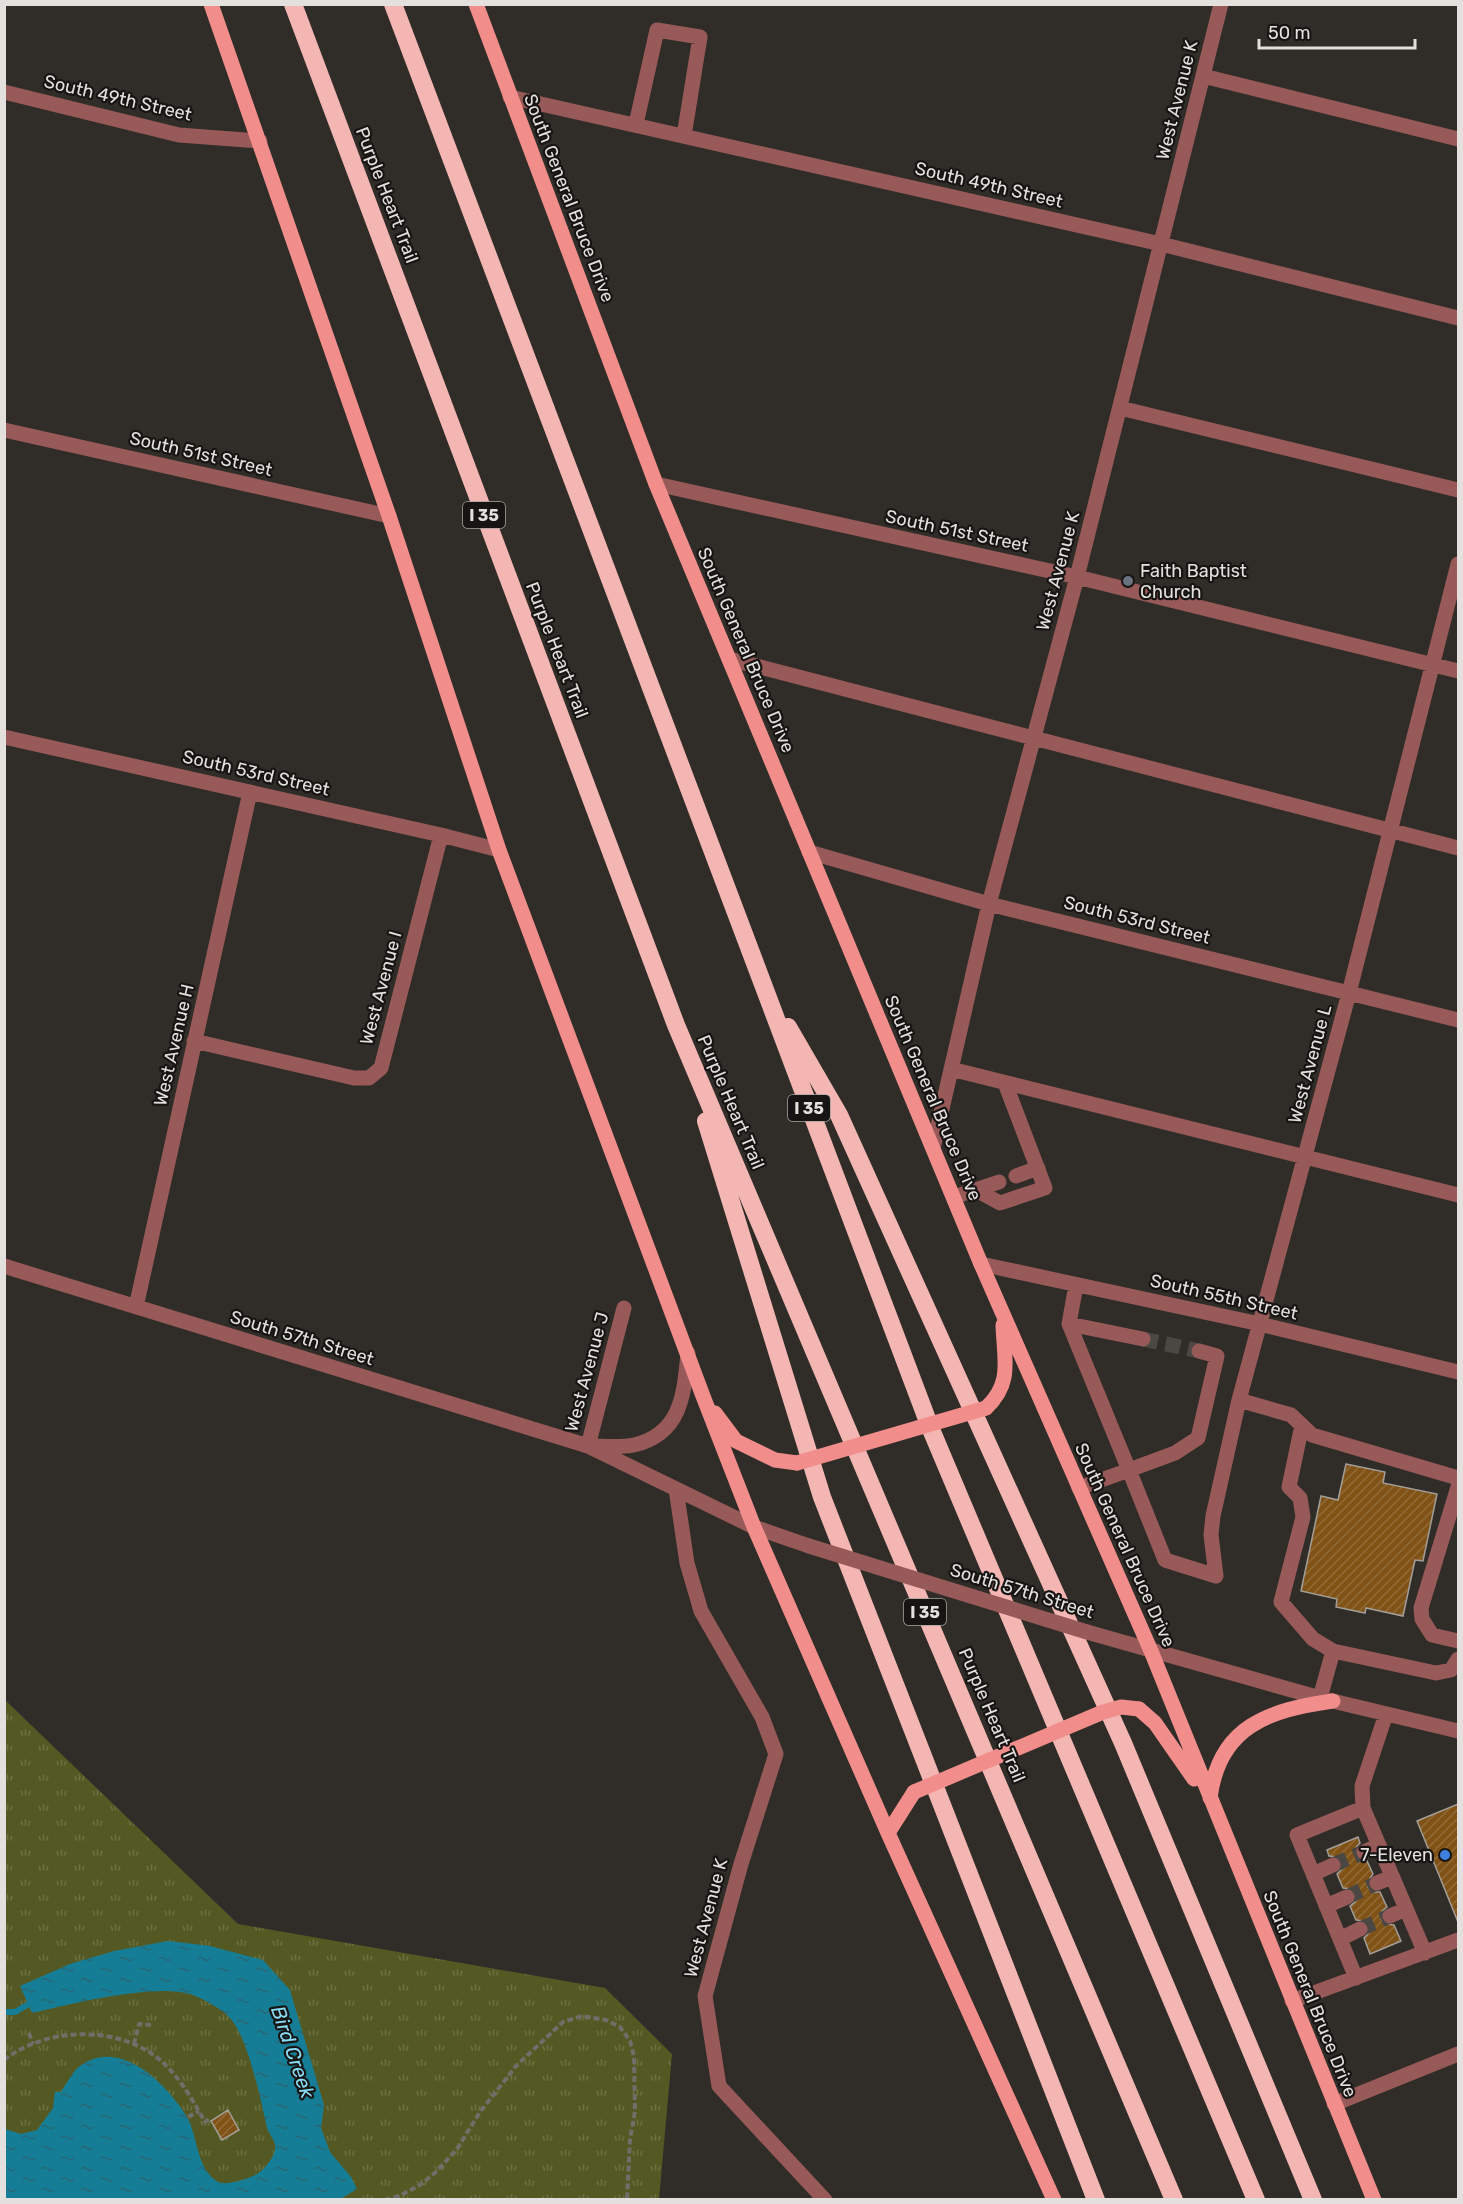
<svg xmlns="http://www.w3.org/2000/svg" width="1463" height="2204" font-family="Rubik,sans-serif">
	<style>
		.grass { fill: url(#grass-tufts) }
		.water { fill: url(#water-ripples) }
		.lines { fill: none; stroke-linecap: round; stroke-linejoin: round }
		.stream { stroke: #157e96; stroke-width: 6 }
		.building { fill: url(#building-hatch); stroke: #a39e98; stroke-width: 1.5 }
		.minor-tunnel { stroke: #4b4742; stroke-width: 15; stroke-dasharray: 15 8; stroke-linecap: butt }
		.path { stroke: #716e69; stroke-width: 4; stroke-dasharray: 6 3; stroke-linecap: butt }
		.minor { stroke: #975a59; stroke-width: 15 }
		.major { stroke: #f18e8c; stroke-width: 15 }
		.highway { stroke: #f3b6b3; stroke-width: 18 }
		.minor-bridge { stroke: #975a59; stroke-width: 15 }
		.major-bridge { stroke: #f18e8c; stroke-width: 15 }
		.worship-dot { fill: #6b7280; stroke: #171513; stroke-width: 2 }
		.shop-dot { fill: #3f7fe0; stroke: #171513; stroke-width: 2 }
		.labels { text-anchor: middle; stroke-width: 4.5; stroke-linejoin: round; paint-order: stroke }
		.shield { fill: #171513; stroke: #a6a3a0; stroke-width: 1.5 }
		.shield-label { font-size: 16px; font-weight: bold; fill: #e3e0dd }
		.street-label { font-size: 18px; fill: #e3e0dd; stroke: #171513 }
		.poi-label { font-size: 18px; fill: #e3e0dd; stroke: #171513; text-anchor: start }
		.water-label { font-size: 20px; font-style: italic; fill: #89ddf6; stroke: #171513 }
	</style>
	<defs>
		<pattern id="grass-tufts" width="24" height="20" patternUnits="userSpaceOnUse" patternTransform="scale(1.5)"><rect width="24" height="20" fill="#545924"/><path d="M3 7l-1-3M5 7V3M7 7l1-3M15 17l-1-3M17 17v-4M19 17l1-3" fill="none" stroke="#6c7143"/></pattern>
		<pattern id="water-ripples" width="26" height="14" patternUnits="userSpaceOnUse" patternTransform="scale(1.5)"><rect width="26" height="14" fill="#157e96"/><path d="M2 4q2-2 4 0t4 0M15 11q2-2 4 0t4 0" fill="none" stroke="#286674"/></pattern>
		<pattern id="building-hatch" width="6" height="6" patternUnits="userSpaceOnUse" patternTransform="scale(1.5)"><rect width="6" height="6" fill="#805216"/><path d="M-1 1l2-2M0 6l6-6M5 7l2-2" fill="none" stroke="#926b37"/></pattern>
	</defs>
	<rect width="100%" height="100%" fill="#302c27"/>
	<!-- grass -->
	<path class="grass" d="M 4,1699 L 238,1924 L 605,1988 L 672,2054 L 659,2199 L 5,2199 Z"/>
	<!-- water -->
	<path class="water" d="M 168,1941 L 210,1946 L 263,1960 L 290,1990 L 324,2105 L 321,2128 L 330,2152 L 351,2177 L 357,2189 L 342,2198 L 316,2200 L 5,2199 L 5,2129 L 21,2134 L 37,2130 L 53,2108 L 55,2092 L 61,2092 C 67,2083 72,2072 80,2066 C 120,2036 168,2085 187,2117 C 198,2136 196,2169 218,2182 C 226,2186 249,2179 257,2174 C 265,2169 277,2155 275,2144 C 274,2139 269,2134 267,2128 C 261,2101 248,2036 229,2017 C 220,2008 202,1998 190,1994 C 154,1983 70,2004 32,2013 L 20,1986 L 70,1964 L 114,1951 Z"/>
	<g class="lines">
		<!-- stream -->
		<path class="stream" d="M 4,2012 L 15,2012 L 34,2001"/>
	</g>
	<!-- building -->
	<path class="building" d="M 1346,1464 L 1385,1472 L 1383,1483 L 1437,1494 L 1423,1561 L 1415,1560 L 1403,1616 L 1366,1608 L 1365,1613 L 1336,1607 L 1337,1599 L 1301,1591 L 1321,1496 L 1338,1500 Z
		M 1458,1804 L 1458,1922 L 1417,1821 Z
		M 1358,1837 L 1360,1843 L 1356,1847 L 1355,1856 L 1359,1860 L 1367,1861 L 1373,1874 L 1368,1881 L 1368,1887 L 1375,1892 L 1380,1892 L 1387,1907 L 1382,1911 L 1381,1919 L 1385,1924 L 1394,1925 L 1401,1941 L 1370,1954 L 1364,1938 L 1368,1934 L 1369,1925 L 1365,1921 L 1356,1920 L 1350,1906 L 1355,1902 L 1356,1894 L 1352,1889 L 1343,1888 L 1337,1874 L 1341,1870 L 1342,1862 L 1338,1857 L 1329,1856 L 1327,1850 Z
		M 228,2110 L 239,2130 L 222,2140 L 211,2121 Z"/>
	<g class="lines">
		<!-- minor-tunnel -->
		<path class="minor-tunnel" d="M 1143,1339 L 1199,1351
			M 1333,1865 L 1364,1852
			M 1347,1897 L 1377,1883
			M 1360,1929 L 1390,1916"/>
		<!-- path -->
		<path class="path" d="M 29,2033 L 33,2044
			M 134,2044 L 139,2024 L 151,2025
			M 4,2060 C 45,2028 113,2025 155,2056 C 177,2072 192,2099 205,2122 L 209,2119
			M 188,2117 L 199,2111
			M 385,2200 L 399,2196 L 420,2185 L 436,2172 L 457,2149 L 480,2112 L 516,2066 L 563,2022 L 582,2016 L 606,2020 L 620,2027 L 630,2041 L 634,2056 L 635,2111 L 630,2139 L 627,2200"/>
		<!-- minor -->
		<path class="minor" d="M 1203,76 L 1458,139
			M 4,92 L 179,135 L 260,141
			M 510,97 L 1161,244 L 1458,318
			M 636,124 L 657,30 L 700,37 L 684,136
			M 1120,408 L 1458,490
			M 4,430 L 389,516
			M 656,484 L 1077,577 L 1458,671
			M 729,659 L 1458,848
			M 4,737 L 441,835 L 499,850
			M 809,852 L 989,904 L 1458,1020
			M 194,1041 L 354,1078 L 369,1078 L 381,1068 L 441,835
			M 951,1069 L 1458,1195
			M 933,1148 L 989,904 L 1077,577 L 1221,4
			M 1016,1176 L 1038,1168
			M 976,1190 L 1000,1203 L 1045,1188 L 1005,1083
			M 954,1197 L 999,1182
			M 981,1264 L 1260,1324 L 1458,1372
			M 4,1266 L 588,1446 L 754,1527 L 809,1546
			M 1076,1285 L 1069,1324 L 1129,1470 L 1079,1488
			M 136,1307 L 250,792
			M 624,1308 L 588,1446 C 603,1446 620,1448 634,1445 C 682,1434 684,1393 688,1353
			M 1069,1324 L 1143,1339
			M 1199,1351 L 1217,1356 L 1198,1438 L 1175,1453 L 1129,1470 L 1165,1560 L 1216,1576 L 1211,1535 L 1213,1516 L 1239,1400 L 1349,993 L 1458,564
			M 1239,1400 L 1291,1415 L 1312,1435 L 1458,1478
			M 1302,1425 L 1289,1487 L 1300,1498 L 1303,1517 L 1281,1602 L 1313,1639 L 1333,1651 L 1320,1698
			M 1458,1487 L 1421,1608 L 1422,1619 L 1432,1635 L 1458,1641
			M 676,1489 L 687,1563 L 701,1611 L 762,1717 L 776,1754 L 741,1864 L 705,1996 L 719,2086 L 825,2200
			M 1087,1632 L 1320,1698 L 1458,1731
			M 1333,1651 L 1436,1673 L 1451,1670 L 1458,1659
			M 1363,1808 L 1425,1953
			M 1364,1852 L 1379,1845
			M 1313,1874 L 1333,1865
			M 1377,1883 L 1392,1877
			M 1326,1906 L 1347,1897
			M 1390,1916 L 1406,1909
			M 1340,1939 L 1360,1929
			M 1356,1978 L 1297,1835 L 1363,1808 L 1362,1786 L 1386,1714
			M 1292,2001 L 1458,1940
			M 1334,2104 L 1458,2054"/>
		<!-- major -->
		<path class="major" d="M 211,4 L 389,516 L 499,850 L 703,1396 L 754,1527 L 888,1833 L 1054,2200
			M 476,4 L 656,484 L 981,1264 L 1151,1651 L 1374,2200
			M 986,1408 C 1013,1383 1004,1359 1003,1325
			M 715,1413 L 736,1441 L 775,1460 L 797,1463
			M 1139,1709 L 1155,1723 L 1194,1779
			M 1210,1798 C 1219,1726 1269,1710 1333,1701
			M 888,1833 L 914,1792"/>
		<!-- highway -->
		<path class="highway" d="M 293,4 L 676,1025 L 1174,2200
			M 393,4 L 930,1427 L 1256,2200
			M 788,1027 L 839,1115 L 1123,1743 L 1313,2200
			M 706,1121 L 822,1497 L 1096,2200"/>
		<!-- minor-bridge -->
		<path class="minor-bridge" d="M 809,1546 L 1087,1632"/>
		<!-- major-bridge -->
		<path class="major-bridge" d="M 797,1463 L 986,1408
			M 914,1792 L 1103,1712 L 1121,1707 L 1139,1709"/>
	</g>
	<!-- markers -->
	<circle class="worship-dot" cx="1128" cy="581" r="6"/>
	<circle class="shop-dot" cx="1445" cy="1855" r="6"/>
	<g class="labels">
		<!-- shield labels -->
		<g class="shield">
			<rect x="463" y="502" width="42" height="26" rx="4.5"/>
			<rect x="788" y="1095" width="42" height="26" rx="4.5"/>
			<rect x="904" y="1599" width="42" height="26" rx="4.5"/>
		</g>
		<g class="shield-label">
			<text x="484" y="521">I 35</text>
			<text x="809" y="1114">I 35</text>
			<text x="925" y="1618">I 35</text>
		</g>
		<!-- street labels -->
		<g class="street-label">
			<text transform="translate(118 98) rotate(13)" y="6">South 49th Street</text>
			<text transform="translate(1177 100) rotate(-76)" y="6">West Avenue K</text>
			<text transform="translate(989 185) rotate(13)" y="6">South 49th Street</text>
			<text transform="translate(387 195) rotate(69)" y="6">Purple Heart Trail</text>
			<text transform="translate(569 198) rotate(69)" y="6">South General Bruce Drive</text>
			<text transform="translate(201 454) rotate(13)" y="6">South 51st Street</text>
			<text transform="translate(957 531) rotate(12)" y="6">South 51st Street</text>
			<text transform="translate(1058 571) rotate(-75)" y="6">West Avenue K</text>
			<text transform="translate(557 650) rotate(69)" y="6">Purple Heart Trail</text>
			<text transform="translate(746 650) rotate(67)" y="6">South General Bruce Drive</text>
			<text transform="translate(256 773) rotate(13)" y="6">South 53rd Street</text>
			<text transform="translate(1137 920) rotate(14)" y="6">South 53rd Street</text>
			<text transform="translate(381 988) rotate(-75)" y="6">West Avenue I</text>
			<text transform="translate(174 1045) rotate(-77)" y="6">West Avenue H</text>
			<text transform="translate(1310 1064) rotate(-75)" y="6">West Avenue L</text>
			<text transform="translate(933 1098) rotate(67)" y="6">South General Bruce Drive</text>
			<text transform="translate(731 1102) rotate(67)" y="6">Purple Heart Trail</text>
			<text transform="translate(1224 1297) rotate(13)" y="6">South 55th Street</text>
			<text transform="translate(302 1338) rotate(17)" y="6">South 57th Street</text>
			<text transform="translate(587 1372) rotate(-75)" y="6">West Avenue J</text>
			<text transform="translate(1125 1545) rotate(66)" y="6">South General Bruce Drive</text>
			<text transform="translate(1022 1591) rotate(17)" y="6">South 57th Street</text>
			<text transform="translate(992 1715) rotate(67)" y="6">Purple Heart Trail</text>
			<text transform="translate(706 1918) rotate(-75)" y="6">West Avenue K</text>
			<text transform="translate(1310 1994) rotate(68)" y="6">South General Bruce Drive</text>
		</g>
		<!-- poi labels -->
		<g class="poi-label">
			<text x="1140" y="577">Faith Baptist<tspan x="1140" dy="21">Church</tspan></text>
			<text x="1433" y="1861" text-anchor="end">7-Eleven</text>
		</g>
		<!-- water labels -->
		<g class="water-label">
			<text transform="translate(293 2052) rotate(71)" y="7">Bird Creek</text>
		</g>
	</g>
	<!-- border -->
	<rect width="1463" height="2204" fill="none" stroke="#e3e0dd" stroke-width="12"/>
	<!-- scale -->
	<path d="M1259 39v9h156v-9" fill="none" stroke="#e3e0dd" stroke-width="3"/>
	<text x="1268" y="39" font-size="18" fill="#e3e0dd" stroke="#171513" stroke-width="4.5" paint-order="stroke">50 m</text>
</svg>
